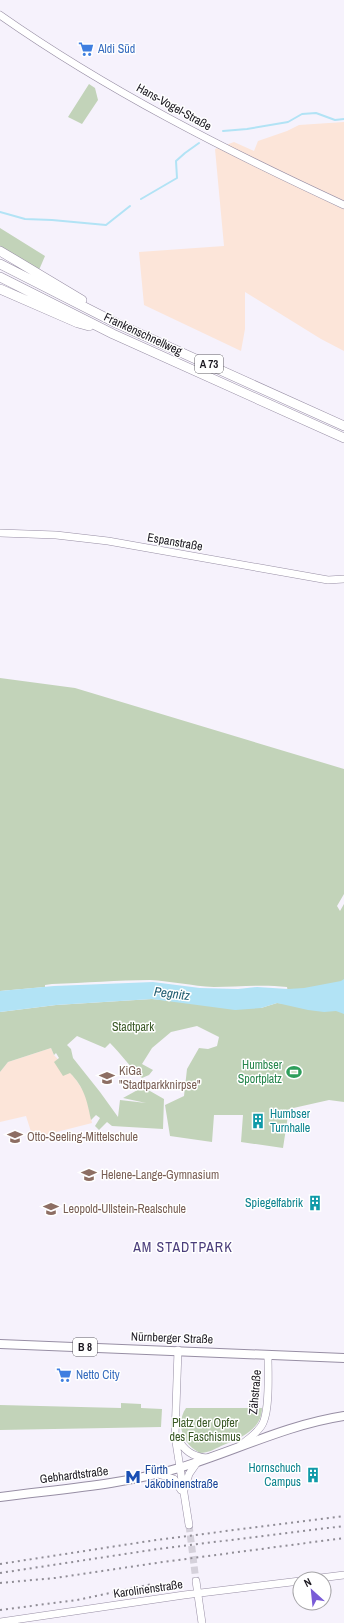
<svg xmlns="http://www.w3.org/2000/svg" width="344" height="1623" font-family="'Archivo Narrow',sans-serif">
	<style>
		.industrial { fill: #fce5d9 }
		.green { fill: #c2d3b9 }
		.water { fill: #b2e3f5 }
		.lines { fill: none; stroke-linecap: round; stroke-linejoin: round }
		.stream { stroke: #b2e3f5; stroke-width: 2 }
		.secondary-tunnel { stroke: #d5d1db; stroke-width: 7; stroke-dasharray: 7 3.5; stroke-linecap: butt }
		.secondary-casing { stroke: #978ea4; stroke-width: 8 }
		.primary-casing { stroke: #978ea4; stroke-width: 10 }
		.highway-casing { stroke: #978ea4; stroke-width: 10 }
		.secondary { stroke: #fff; stroke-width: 7 }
		.primary { stroke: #fff; stroke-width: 8 }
		.highway { stroke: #fff; stroke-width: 9 }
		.rail { stroke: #908d96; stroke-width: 2; stroke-dasharray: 2 4; stroke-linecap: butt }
		.labels { text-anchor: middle; stroke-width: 3; stroke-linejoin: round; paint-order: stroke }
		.shield { fill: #fff; stroke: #5f5d63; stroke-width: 1 }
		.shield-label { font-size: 11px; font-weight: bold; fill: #1b1820 }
		.shop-label { font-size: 12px; fill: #366cbe; stroke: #fff; text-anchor: start }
		.street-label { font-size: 12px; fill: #1b1820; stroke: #fff }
		.park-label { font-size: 12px; fill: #395825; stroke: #fff }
		.leisure-label { font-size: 12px; fill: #27864d; stroke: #fff; text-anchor: end }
		.education-label { font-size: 12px; fill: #785e54; stroke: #fff; text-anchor: start }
		.culture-label { font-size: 12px; fill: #0d838f; stroke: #fff; text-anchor: end }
		.transit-label { font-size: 12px; fill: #164399; stroke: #fff; text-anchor: start }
		.water-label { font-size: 13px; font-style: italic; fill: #1f5c70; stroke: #fff }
		.quarter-label { font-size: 14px; letter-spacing: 1px; fill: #4b3e7b; stroke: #fff }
	</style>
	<rect width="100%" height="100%" fill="#f6f2fc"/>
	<!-- industrial -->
	<path class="industrial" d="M 344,122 L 344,351 L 321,339 L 245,292 L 245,329 L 241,351 L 144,305 L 139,252 L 224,246 L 215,149 L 234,142 L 254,151 L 258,141 L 287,131 L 299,125 Z
		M 51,1048 L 54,1055 L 75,1078 L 86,1095 L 92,1123 L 33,1138 L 26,1116 L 0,1122 L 0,1072 L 8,1062 Z"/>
	<!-- green -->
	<path class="green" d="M 89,84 L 95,88 L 98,100 L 82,124 L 68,117 Z
		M 0,228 L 45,256 L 39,270 L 0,246 Z
		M 0,678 L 75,688 L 344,769 L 344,894 L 337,906 L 340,911 L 344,904 L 344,1102 L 329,1100 L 289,1109 L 283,1148 L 241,1142 L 243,1115 L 214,1115 L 212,1142 L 170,1136 L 165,1105 L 184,1096 L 187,1069 L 199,1048 L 208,1049 L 217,1046 L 219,1037 L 197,1026 L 171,1032 L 152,1048 L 142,1064 L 153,1070 L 149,1075 L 142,1078 C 130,1067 121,1054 110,1043 L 105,1048 L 77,1036 L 67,1045 L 71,1049 L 73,1058 L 100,1092 L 118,1117 L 120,1100 L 146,1103 L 123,1098 L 143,1087 L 164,1099 L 163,1129 L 112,1126 L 107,1122 L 99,1130 L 95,1126 L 100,1118 L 96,1115 L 91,1120 C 87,1100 84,1087 70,1073 L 63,1076 L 54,1062 L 59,1058 L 56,1053 L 54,1055 L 51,1048 L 8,1062 L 0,1072 L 0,1012 L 56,1005 L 152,999 L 192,1003 L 261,1008 L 277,1003 L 290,1004 L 287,987 C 262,984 238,987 214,987 C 192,986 171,981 150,980 C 118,980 85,983 52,984 L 45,985 L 45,987 L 0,991 Z
		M 121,1403 L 141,1404 L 141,1408 L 162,1409 L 161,1427 L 0,1430 L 0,1405 L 121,1408 Z
		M 186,1408 L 262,1408 C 262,1430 239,1439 221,1446 C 215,1449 208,1453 200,1453 C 183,1445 175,1424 186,1408 Z"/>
	<!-- water -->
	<path class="water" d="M 344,979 L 344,1014 L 336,1011 L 324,1012 L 308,1010 L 277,1003 L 261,1008 L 235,1010 L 152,999 L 56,1005 L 0,1012 L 0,991 L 54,986 L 153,982 L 200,988 L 238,989 L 257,987 L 288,989 L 304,988 L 341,981 Z"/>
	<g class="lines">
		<!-- stream -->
		<path class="stream" d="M 223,131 L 247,129 L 288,122 L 302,114 L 316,113 L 335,120 L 344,119
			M 141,199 L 177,178 L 176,161 L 185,153 L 199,143
			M 0,212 L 25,219 L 52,220 L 106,225 L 130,206"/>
		<!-- secondary-tunnel -->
		<path class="secondary-tunnel" d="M 189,1525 L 196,1581"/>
		<!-- secondary casing -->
		<g class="secondary-casing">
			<path id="secondary" d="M 0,15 C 107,90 225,150 344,205
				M 0,533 L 56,535 L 108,541 L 328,580 L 344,579
				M 178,1350 L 175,1436 L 189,1525
				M 177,1438 C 184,1450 192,1457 207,1458
				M 241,1445 C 248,1439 259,1432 263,1423 C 270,1408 268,1372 268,1355
				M 158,1474 L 174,1479 L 181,1490
				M 184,1490 L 189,1474 L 198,1461
				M 312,1579 L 344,1575
				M 196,1581 L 202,1623
				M 0,1622 L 184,1595 L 300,1581"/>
		</g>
		<!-- primary casing -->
		<g class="primary-casing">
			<path id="primary" d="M 0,1344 L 344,1358
				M 0,1497 C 60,1489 122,1485 179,1468 C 235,1451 286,1425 344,1416"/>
		</g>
		<!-- highway casing -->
		<g class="highway-casing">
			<path id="highway" d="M 0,251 L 82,300
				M 0,264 L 116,323 L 344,426
				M 0,277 L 113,334 L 344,438
				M 0,289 L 78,323 L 89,326"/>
		</g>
		<!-- secondary -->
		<use href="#secondary" class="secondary"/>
		<!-- primary -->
		<use href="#primary" class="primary"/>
		<!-- highway -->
		<use href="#highway" class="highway"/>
		<!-- rail -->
		<path class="rail" d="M 0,1564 L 156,1540 L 344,1516
			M 0,1573 L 158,1549 L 344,1526
			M 0,1583 L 55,1578 L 163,1562 L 344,1538
			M 0,1610 L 77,1600 L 152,1584"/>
	</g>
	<!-- icons -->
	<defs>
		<g id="supermarket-bare" transform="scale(1.2)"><path d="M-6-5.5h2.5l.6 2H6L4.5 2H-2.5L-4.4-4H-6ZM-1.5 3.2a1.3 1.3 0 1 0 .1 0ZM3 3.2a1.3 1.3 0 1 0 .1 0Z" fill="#3f7fe0" stroke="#fff" stroke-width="2.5" paint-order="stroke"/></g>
		<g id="stadium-bare" transform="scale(1.2)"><path d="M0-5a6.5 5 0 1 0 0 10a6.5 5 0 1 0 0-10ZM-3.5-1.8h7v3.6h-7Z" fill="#2e9e5b" stroke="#fff" stroke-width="2.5" paint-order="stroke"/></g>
		<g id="school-bare" transform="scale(1.2)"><path d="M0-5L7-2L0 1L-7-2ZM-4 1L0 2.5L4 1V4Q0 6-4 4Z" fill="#8d6e63" stroke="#fff" stroke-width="2.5" paint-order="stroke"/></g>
		<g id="building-bare" transform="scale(1.2)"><path d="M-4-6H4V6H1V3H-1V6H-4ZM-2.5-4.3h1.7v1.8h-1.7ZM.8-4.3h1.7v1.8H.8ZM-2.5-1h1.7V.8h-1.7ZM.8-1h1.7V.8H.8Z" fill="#0f9aa8" stroke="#fff" stroke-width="2.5" paint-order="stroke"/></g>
		<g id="metro-bare" transform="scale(1.2)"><path d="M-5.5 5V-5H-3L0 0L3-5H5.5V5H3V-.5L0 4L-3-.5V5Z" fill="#1a4fb4" stroke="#fff" stroke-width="2.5" paint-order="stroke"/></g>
	</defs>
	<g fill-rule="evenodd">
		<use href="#supermarket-bare" x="86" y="49"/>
		<use href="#stadium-bare" x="294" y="1072"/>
		<use href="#school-bare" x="107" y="1078"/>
		<use href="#building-bare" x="258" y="1121"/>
		<use href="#school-bare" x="15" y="1137"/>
		<use href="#school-bare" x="89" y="1175"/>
		<use href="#building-bare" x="315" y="1203"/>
		<use href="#school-bare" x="51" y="1209"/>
		<use href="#supermarket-bare" x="64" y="1375"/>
		<use href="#building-bare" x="313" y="1475"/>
		<use href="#metro-bare" x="133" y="1477"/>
	</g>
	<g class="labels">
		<!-- shield labels -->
		<g class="shield">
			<rect x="195" y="355" width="28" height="18" rx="3"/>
			<rect x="73" y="1338" width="24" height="18" rx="3"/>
		</g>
		<g class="shield-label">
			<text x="209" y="368">A 73</text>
			<text x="85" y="1351">B 8</text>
		</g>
		<!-- shop labels -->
		<g class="shop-label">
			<text x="98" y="53">Aldi Süd</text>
			<text x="76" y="1379">Netto City</text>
		</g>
		<!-- street labels -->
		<g class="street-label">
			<text transform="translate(174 107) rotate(29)" y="4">Hans-Vogel-Straße</text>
			<text transform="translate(143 334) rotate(25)" y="4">Frankenschnellweg</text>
			<text transform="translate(175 542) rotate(10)" y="4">Espanstraße</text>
			<text transform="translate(172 1338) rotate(2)" y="4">Nürnberger Straße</text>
			<text transform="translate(255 1392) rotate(-85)" y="4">Zähstraße</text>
			<text transform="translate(74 1475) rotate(-7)" y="4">Gebhardtstraße</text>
			<text transform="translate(148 1589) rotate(-8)" y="4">Karolinenstraße</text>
		</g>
		<!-- park labels -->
		<g class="park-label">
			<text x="133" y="1031">Stadtpark</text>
			<text x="205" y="1427">Platz der Opfer<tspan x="205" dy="14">des Faschismus</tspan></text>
		</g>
		<!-- leisure labels -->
		<g class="leisure-label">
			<text x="282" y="1069">Humbser<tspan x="282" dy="14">Sportplatz</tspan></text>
		</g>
		<!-- education labels -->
		<g class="education-label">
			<text x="119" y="1075">KiGa<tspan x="119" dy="14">"Stadtparkknirpse"</tspan></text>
			<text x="27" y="1141">Otto-Seeling-Mittelschule</text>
			<text x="101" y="1179">Helene-Lange-Gymnasium</text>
			<text x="63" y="1213">Leopold-Ullstein-Realschule</text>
		</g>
		<!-- culture labels -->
		<g class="culture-label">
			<text x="270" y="1118" text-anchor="start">Humbser<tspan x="270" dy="14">Turnhalle</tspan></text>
			<text x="303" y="1207">Spiegelfabrik</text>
			<text x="301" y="1472">Hornschuch<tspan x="301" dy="14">Campus</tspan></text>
		</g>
		<!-- transit labels -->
		<g class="transit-label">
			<text x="145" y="1474">Fürth<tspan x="145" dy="14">Jakobinenstraße</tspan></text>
		</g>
		<!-- water labels -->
		<g class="water-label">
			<text transform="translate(172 993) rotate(7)" y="5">Pegnitz</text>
		</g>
		<!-- quarter labels -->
		<g class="quarter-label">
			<text x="183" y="1252">AM STADTPARK</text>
		</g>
	</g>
	<!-- north arrow -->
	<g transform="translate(312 1591) rotate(333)"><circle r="19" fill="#ffffff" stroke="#a4a3a6"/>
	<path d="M0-3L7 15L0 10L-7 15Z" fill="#7a5cd7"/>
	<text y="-6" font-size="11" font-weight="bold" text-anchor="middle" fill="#1b1820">N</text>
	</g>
</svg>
